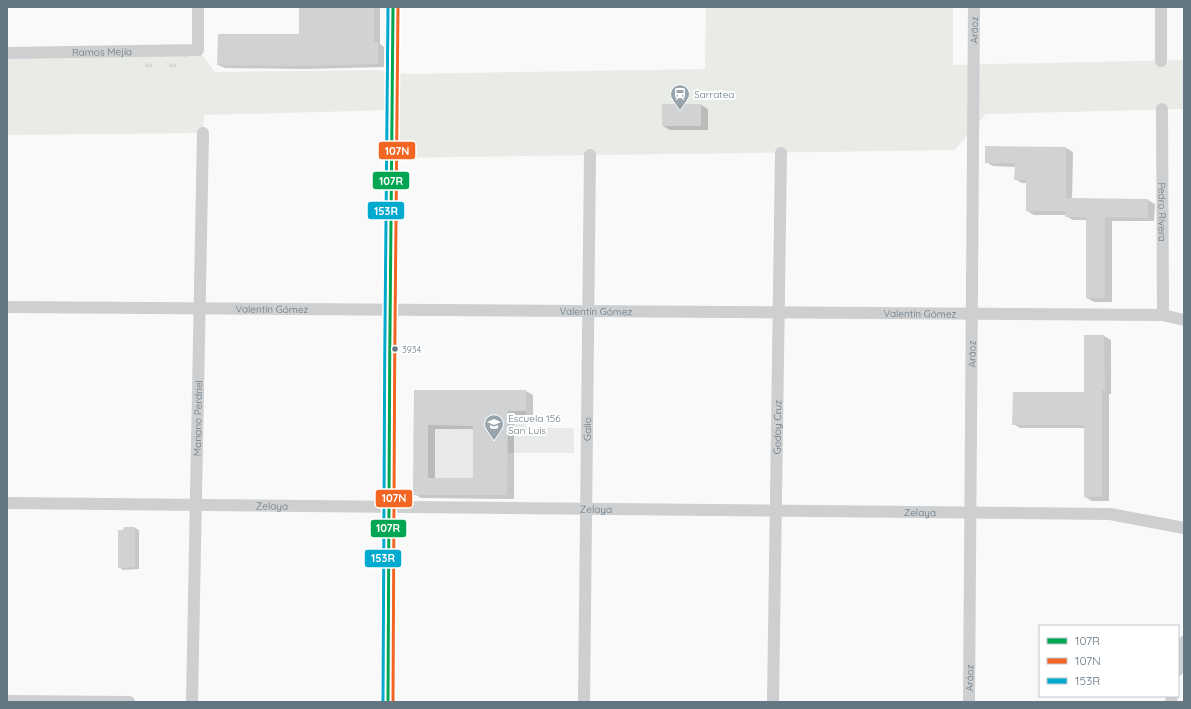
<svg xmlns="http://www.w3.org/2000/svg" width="1191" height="709" font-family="Quicksand,sans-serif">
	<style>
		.built { fill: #e8e9e9 }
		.green { fill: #e8ebe6 }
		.park { fill: url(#park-tufts) }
		.shadow { fill: #0003; fill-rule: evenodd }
		.building { fill: #d0d2d3; fill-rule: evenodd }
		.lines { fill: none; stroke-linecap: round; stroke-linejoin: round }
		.minor { stroke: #cecfd0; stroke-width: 12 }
		.bus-1-casing { stroke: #fff; stroke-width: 6 }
		.bus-2-casing { stroke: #fff; stroke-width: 6 }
		.bus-3-casing { stroke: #fff; stroke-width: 6 }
		.bus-1 { stroke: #00a651; stroke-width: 3 }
		.bus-2 { stroke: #f26522; stroke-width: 3 }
		.bus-3 { stroke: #00a9ce; stroke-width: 3 }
		.bus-dot { fill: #657683; stroke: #fff; stroke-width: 1.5 }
		.labels { text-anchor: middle; stroke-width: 4; stroke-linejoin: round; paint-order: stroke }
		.bus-label { font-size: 9px; fill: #657683; stroke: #fff; text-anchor: start }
		.street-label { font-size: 10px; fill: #657683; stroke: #fff }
		.poi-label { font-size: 10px; fill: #657683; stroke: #fff; text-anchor: start }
		.line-badge { stroke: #fff; stroke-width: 1.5 }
		.badge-label { font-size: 11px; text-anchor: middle; font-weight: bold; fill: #fff }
	</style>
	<defs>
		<pattern id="park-tufts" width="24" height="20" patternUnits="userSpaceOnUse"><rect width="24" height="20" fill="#e8ebe6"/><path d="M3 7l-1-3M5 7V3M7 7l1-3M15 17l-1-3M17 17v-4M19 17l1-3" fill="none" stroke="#c0c3c0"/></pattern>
	</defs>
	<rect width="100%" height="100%" fill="#f9f9f9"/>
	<!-- built -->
	<path class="built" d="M 414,390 L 526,390 L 526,428 L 574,428 L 574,453 L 507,453 L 507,495 L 413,495 Z"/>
	<!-- green -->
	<path class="green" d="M 706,7 L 953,7 L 953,65 L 1184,60 L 1184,109 L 986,114 L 955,150 L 392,158 L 392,110 L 204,115 L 203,133 L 7,135 L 7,53 L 198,50 L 215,72 L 376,70 L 409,74 L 705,69 Z"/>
	<!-- park -->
	<path class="park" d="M 186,54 L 186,73 L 145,74 L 145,55 Z"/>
	<!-- shadow -->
	<path class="shadow" d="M 300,7 L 380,7 L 380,44 L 384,47 L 384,67 L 306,69 L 225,68 L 218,65 L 300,35 Z
		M 701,105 L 708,109 L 708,130 L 670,130 L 663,126 Z
		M 986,147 L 1066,148 L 1073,152 L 1072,200 L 1148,200 L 1155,204 L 1154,221 L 1112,221 L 1112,302 L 1094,302 L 1087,298 L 1087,220 L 1073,220 L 1066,216 L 1066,215 L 1034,215 L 1027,211 L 1027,183 L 1022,183 L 1015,179 L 1016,167 L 993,166 L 986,162 Z
		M 1085,336 L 1104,336 L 1111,340 L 1111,394 L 1109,394 L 1109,501 L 1092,501 L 1085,497 L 1085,428 L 1020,428 L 1013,424 L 1085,393 Z
		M 415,391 L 526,391 L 533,395 L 533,415 L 514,415 L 514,499 L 421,498 L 414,494 ZM 435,429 L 474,429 L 474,479 L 435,479 Z
		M 135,528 L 139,530 L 139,569 L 123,570 L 119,567 Z"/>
	<!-- building -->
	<path class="building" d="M 299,7 L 374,7 L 374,42 L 378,42 L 378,64 L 299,66 L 217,65 L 218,34 L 299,34 Z
		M 662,104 L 701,104 L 701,126 L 662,126 Z
		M 985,146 L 1066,147 L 1066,198 L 1148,199 L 1148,218 L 1105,217 L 1105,298 L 1086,298 L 1086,217 L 1065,217 L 1066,211 L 1026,211 L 1026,180 L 1014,180 L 1015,163 L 985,163 Z
		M 1084,335 L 1104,335 L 1105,390 L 1102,390 L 1102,497 L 1084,497 L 1084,425 L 1012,425 L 1013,392 L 1084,392 Z
		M 414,390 L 526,390 L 526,411 L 508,411 L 507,495 L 413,495 ZM 428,425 L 473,426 L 473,478 L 428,478 Z
		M 124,527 L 135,527 L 135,567 L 118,568 L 118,530 L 123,530 Z"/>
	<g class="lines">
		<!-- minor -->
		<g class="minor">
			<path id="s1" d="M 7,53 L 198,50 L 198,7"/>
			<path d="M 1161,61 L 1161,7"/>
			<path id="s2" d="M 1162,109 L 1163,315"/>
			<path id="s3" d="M 7,307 L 1163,315 L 1184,320"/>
			<path id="s4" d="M 7,503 L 1110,514 L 1184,528"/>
			<path d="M 1178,670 L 1184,642"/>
			<path d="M 7,701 L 129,702"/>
			<path id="s5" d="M 192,702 L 203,133"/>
			<path d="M 388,702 L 388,507 L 391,310 L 393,7"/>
			<path id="s6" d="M 584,702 L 590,155"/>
			<path id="s7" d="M 773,702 L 781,153"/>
			<path id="s8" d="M 969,702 L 974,7"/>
			<path d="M 1171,702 L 1172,696"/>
		</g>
		<!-- bus-1 casing -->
		<g class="bus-1-casing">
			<path id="bus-1" d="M 388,702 C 388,470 391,239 393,7"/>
		</g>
		<!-- bus-2 casing -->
		<g class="bus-2-casing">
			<path id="bus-2" d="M 393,702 C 393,470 396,239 398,7"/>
		</g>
		<!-- bus-3 casing -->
		<g class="bus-3-casing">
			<path id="bus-3" d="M 383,702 C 383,470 386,239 388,7"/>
		</g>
		<!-- bus-1 -->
		<use href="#bus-1" class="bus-1"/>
		<!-- bus-2 -->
		<use href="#bus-2" class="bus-2"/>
		<!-- bus-3 -->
		<use href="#bus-3" class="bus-3"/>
	</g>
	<!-- icons -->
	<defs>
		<g id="station-pin" transform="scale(1)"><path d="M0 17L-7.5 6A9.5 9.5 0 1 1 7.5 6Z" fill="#99a4ac" stroke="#fff"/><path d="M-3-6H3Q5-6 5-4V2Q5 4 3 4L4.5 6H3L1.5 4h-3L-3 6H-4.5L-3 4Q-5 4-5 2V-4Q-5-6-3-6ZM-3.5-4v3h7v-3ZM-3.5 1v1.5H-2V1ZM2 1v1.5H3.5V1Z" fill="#fff"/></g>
		<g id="school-pin" transform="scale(1)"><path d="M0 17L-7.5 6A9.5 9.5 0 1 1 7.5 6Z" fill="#99a4ac" stroke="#fff"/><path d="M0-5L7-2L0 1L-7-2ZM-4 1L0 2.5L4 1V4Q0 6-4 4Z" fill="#fff"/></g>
	</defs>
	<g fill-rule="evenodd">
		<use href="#station-pin" x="680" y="94"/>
		<use href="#school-pin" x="494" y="424"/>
	</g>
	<!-- markers -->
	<circle class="bus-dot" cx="395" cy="349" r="3.5"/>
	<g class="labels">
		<!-- bus labels -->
		<g class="bus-label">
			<text x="402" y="353">3934</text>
		</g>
		<!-- street labels -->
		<g class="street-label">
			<text dy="4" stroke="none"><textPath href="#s8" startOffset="672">Aráoz</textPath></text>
			<text dy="4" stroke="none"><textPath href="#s1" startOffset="95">Ramos Mejía</textPath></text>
			<text dy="4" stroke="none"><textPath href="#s2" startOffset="103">Pedro Rivera</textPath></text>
			<text dy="4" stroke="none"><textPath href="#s3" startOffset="265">Valentín Gómez</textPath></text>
			<text dy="4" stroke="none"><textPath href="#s3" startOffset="589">Valentín Gómez</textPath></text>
			<text dy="4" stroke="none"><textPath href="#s3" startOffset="913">Valentín Gómez</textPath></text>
			<text dy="4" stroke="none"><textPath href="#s8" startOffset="348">Aráoz</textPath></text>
			<text dy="4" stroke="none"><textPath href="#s5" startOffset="284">Mariano Perdriel</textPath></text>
			<text dy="4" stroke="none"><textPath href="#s7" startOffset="275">Godoy Cruz</textPath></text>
			<text dy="4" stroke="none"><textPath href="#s6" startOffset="273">Gallo</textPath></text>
			<text dy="4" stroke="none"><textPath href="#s4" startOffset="265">Zelaya</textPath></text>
			<text dy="4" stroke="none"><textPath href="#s4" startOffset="589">Zelaya</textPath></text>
			<text dy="4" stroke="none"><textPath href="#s4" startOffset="913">Zelaya</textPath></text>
			<text dy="4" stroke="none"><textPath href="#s8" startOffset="24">Aráoz</textPath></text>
		</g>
		<!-- poi labels -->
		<g class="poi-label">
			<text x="694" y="98">Sarratea</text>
			<text x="508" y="422">Escuela 156<tspan x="508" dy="12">San Luis</tspan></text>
		</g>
	</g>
	<g class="line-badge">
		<rect x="378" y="141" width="38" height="19" rx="4" fill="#f26522"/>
		<rect x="372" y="171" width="38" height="19" rx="4" fill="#00a651"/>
		<rect x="367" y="201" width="38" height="19" rx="4" fill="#00a9ce"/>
		<rect x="375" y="489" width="38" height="19" rx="4" fill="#f26522"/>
		<rect x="370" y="519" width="37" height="19" rx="4" fill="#00a651"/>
		<rect x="364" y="549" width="38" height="19" rx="4" fill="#00a9ce"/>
	</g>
	<g class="badge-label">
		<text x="397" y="155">107N</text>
		<text x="391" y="185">107R</text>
		<text x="386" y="215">153R</text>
		<text x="394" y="502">107N</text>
		<text x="388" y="532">107R</text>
		<text x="383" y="562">153R</text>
	</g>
	<!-- border -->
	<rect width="1191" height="709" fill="none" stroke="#657683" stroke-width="16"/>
	<!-- legend -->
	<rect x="1039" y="625" width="140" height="72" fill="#ffffff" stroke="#c1c8cd"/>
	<rect x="1047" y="638" width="20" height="6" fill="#00a651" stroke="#c1c8cd"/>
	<text x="1075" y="645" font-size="12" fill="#657683">107R</text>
	<rect x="1047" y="658" width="20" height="6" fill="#f26522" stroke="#c1c8cd"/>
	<text x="1075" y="665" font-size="12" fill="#657683">107N</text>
	<rect x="1047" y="678" width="20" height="6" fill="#00a9ce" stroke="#c1c8cd"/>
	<text x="1075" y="685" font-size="12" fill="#657683">153R</text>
</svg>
